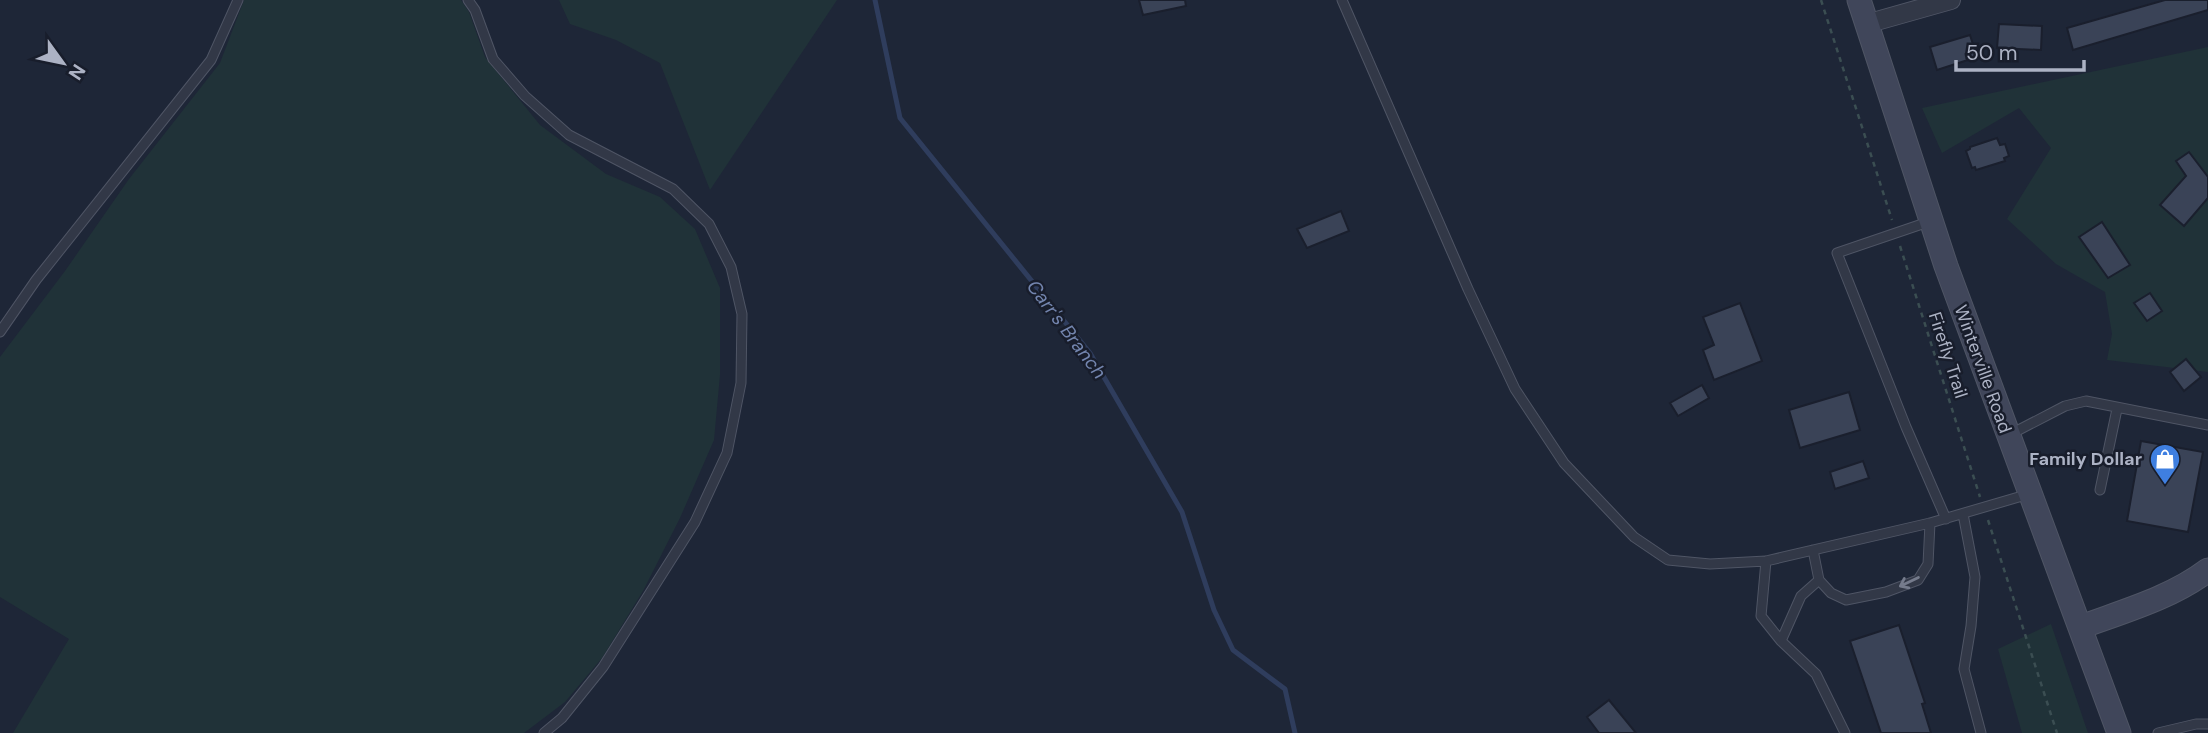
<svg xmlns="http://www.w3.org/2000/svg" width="2208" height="733" font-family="'DM Sans',sans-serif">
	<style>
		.green { fill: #203238 }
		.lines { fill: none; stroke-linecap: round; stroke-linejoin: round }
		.stream { stroke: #2f3d5d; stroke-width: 5 }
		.building { fill: #3a4357; stroke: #1a1f2d; stroke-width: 2 }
		.lane-casing { stroke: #4f5565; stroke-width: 11 }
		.street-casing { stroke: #4f5565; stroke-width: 20 }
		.secondary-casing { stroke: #4f5565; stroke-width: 25 }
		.path { stroke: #3b4e52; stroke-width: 2.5; stroke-dasharray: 5 5; stroke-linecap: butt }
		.lane { stroke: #323847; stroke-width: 9 }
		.street { stroke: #323847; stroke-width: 18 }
		.secondary { stroke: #40465a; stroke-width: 23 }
		.oneway { stroke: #757b8c }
		.labels { text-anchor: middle; stroke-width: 5; stroke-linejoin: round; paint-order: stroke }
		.street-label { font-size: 18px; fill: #acb2c4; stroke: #181d2b }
		.poi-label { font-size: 18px; font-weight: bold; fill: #acb2c4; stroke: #181d2b; text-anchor: end }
		.water-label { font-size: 19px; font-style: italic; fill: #7385ae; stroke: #181d2b }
	</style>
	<rect width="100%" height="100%" fill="#1e2637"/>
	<!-- green -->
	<path class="green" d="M 244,0 L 461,0 L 469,12 L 485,57 L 540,125 L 606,174 L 660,197 L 695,229 L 720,288 L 720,375 L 714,440 L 680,518 L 643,591 L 602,658 L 565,702 L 524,733 L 13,733 L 69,639 L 0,597 L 0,357 L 65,271 L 129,179 L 220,63 Z
		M 559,0 L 837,0 L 710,190 L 660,63 L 616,40 L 570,24 Z
		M 2208,47 L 2208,372 L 2107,360 L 2112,334 L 2105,292 L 2056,264 L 2007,219 L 2051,148 L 2019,108 L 1942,153 L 1922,108 Z
		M 2051,624 L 2088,733 L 2022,733 L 1998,649 Z"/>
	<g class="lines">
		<!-- stream -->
		<path class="stream" d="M 875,0 L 900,118 L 1090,353 L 1182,512 L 1214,610 L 1233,650 L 1285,689 L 1295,733"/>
	</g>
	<!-- building -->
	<path class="building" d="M 1139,0 L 1185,0 L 1186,6 L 1143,15 Z
		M 2165,0 L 2208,0 L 2208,10 L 2073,50 L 2067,28 Z
		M 1999,24 L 2042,26 L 2041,50 L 1997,48 Z
		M 1970,35 L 1977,57 L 1937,70 L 1930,47 Z
		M 1997,138 L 2000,145 L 2005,144 L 2009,156 L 2004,158 L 2005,161 L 1976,170 L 1975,167 L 1972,168 L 1966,151 L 1970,149 L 1970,147 Z
		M 2189,152 L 2208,177 L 2208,198 L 2184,226 L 2160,205 L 2186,176 L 2176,161 Z
		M 1341,211 L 1349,231 L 1307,248 L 1297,229 Z
		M 2102,222 L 2130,265 L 2108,278 L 2079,237 Z
		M 2150,293 L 2162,311 L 2147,321 L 2134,303 Z
		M 1740,303 L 1762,361 L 1714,380 L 1703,350 L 1714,345 L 1703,317 Z
		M 2186,359 L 2201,377 L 2184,391 L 2170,372 Z
		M 1702,385 L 1709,398 L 1678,416 L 1670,403 Z
		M 1849,392 L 1860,430 L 1800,448 L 1789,410 Z
		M 2141,441 L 2203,452 L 2188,532 L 2127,521 Z
		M 1863,461 L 1869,478 L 1835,489 L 1830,472 Z
		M 1899,625 L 1925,703 L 1922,704 L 1931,733 L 1881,733 L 1850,641 Z
		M 1609,700 L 1636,733 L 1599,733 L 1587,717 Z"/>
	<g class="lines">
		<!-- lane casing -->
		<g class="lane-casing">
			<path id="lane" d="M 468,0 L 475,10 L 493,59 L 525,96 L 569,135 L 673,189 L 709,224 L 731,267 L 742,314 L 741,383 L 727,453 L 695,522 L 603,667 L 562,718 L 544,733
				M 1342,0 L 1468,289 L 1515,389 L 1564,463 L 1634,537 L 1668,560 L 1710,564 L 1766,561 L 1930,523 L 2029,494
				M 1931,221 L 1837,253 L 1906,427 L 1946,519
				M 0,332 L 36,280 L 211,60 L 238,0
				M 2009,435 L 2065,406 L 2086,401 L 2208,425
				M 2100,490 L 2117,409
				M 1963,514 L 1975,577 L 1971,626 L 1964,669 L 1981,733
				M 1813,550 L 1819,580 L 1831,593 L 1846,600 L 1886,592 L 1918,580 L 1928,564 L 1930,523
				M 1766,561 L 1761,616 L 1781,641
				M 1819,580 L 1801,596 L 1781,641 L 1816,674 L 1845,733
				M 2158,733 L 2196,724 L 2208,724"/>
		</g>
		<!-- street casing -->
		<g class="street-casing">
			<path id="street" d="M 1866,24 L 1951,0"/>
		</g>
		<!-- secondary casing -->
		<g class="secondary-casing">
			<path id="secondary" d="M 1859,0 L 1946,266 L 2119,733
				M 2081,627 C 2124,611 2171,598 2208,570"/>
		</g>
		<!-- path -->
		<path class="path" d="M 1821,0 L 1892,220
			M 1900,246 L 1980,497
			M 1988,520 L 2057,733"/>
		<!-- lane -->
		<use href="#lane" class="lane"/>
		<!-- street -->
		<use href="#street" class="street"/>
		<!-- secondary -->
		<use href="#secondary" class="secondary"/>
	</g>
	<!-- one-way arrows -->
	<defs><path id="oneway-shaft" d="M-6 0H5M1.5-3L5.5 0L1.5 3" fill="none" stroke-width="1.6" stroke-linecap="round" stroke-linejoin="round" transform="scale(1.75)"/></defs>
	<use class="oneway" href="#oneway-shaft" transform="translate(1909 582) rotate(154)"/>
	<!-- icons -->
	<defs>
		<g id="shop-pin" transform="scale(1.575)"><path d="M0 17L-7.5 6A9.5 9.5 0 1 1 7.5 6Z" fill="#3f7fe0" stroke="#181d2b"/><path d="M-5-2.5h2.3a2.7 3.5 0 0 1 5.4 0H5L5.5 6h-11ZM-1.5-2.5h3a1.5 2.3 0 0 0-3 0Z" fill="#fff"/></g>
	</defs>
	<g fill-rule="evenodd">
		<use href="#shop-pin" x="2165" y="459"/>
	</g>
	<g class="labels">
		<!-- street labels -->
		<g class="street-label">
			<text transform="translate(1948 355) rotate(72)" y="6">Firefly Trail</text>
			<text transform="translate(1983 369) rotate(70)" y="6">Winterville Road</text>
		</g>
		<!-- poi labels -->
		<g class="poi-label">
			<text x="2142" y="465">Family Dollar</text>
		</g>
		<!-- water labels -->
		<g class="water-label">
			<text transform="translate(1067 329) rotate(53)" y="7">Carr's Branch</text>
		</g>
	</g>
	<!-- north arrow -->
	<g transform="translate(63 63) rotate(123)" stroke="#181d2b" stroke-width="5" paint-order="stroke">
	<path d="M0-5L12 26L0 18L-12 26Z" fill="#acb2c4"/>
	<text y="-10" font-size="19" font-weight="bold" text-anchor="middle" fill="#acb2c4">N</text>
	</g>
	<!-- scale -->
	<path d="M1956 60v10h128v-10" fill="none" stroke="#acb2c4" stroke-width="3.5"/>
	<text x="1966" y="60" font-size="21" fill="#acb2c4" stroke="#181d2b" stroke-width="5" paint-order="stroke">50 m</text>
</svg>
